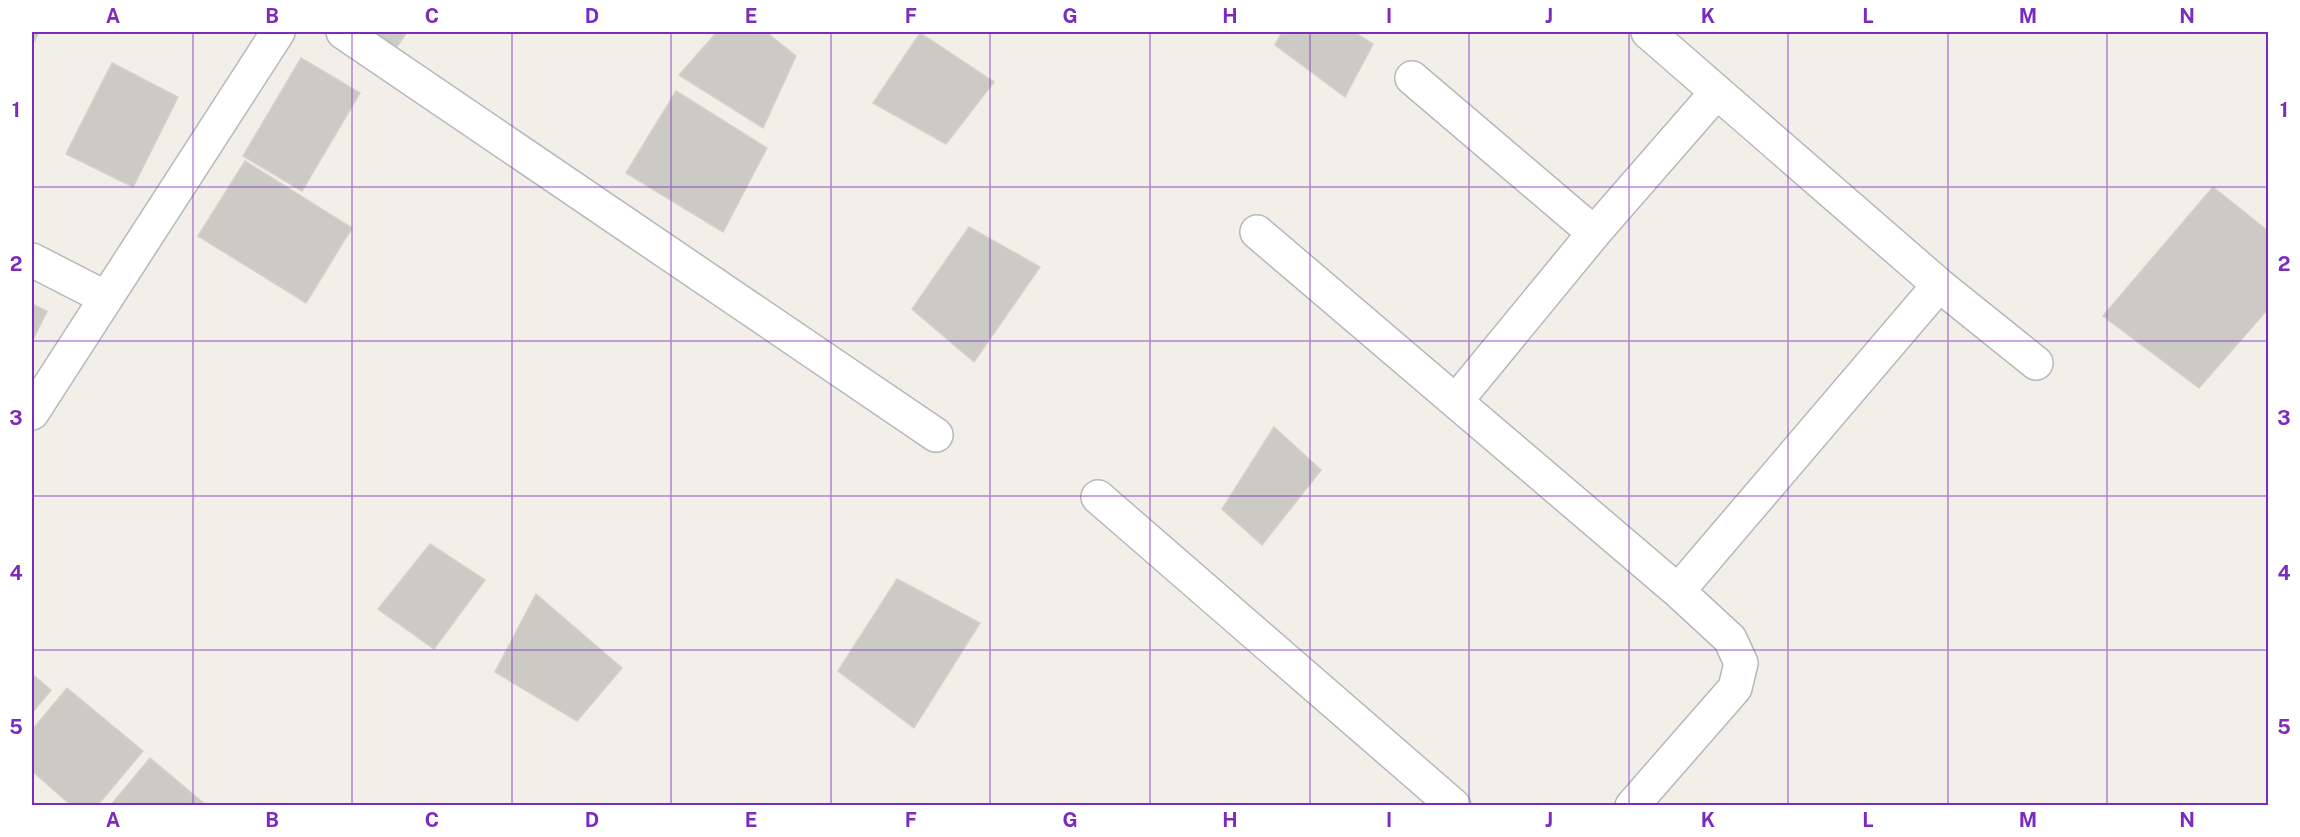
<svg xmlns="http://www.w3.org/2000/svg" width="2300" height="837" font-family="'Public Sans',sans-serif">
	<style>
		.building { fill: #cccac5; stroke: #d6d1c6; stroke-width: 1.5 }
		.lines { fill: none; stroke-linecap: round; stroke-linejoin: round }
		.minor-casing { stroke: #b5b8bc; stroke-width: 36 }
		.minor { stroke: #fff; stroke-width: 33 }
		.grid { fill: none; stroke: #7b2cbf; stroke-width: 1.5; stroke-opacity: 0.55 }
		.neatline { fill: none; stroke: #7b2cbf; stroke-width: 2 }
		.grid-label { font-size: 20px; text-anchor: middle; font-weight: bold; fill: #7b2cbf }
	</style>
	<rect width="100%" height="100%" fill="#f1efe8"/>
	<!-- building -->
	<path class="building" d="M 32,32 L 39,32 L 32,46 Z
		M 372,32 L 407,32 L 396,48 Z
		M 717,32 L 766,32 L 796,56 L 763,128 L 679,75 Z
		M 1282,32 L 1354,32 L 1373,44 L 1345,97 L 1275,45 Z
		M 920,33 L 994,82 L 946,144 L 873,103 Z
		M 301,58 L 360,93 L 302,191 L 243,156 Z
		M 112,63 L 178,97 L 133,187 L 66,154 Z
		M 676,91 L 767,148 L 723,232 L 626,173 Z
		M 245,161 L 352,228 L 306,303 L 198,236 Z
		M 2213,187 L 2268,231 L 2268,309 L 2199,388 L 2103,316 Z
		M 969,227 L 1040,267 L 974,362 L 912,309 Z
		M 32,304 L 47,311 L 32,342 Z
		M 1274,427 L 1321,470 L 1262,545 L 1222,509 Z
		M 430,544 L 485,580 L 434,649 L 378,609 Z
		M 897,579 L 980,623 L 914,728 L 838,671 Z
		M 536,594 L 622,668 L 577,721 L 495,672 Z
		M 32,674 L 51,690 L 32,713 Z
		M 67,688 L 143,751 L 97,806 L 72,806 L 32,771 L 32,730 Z
		M 150,758 L 207,806 L 110,806 Z"/>
	<g class="lines">
		<!-- minor casing -->
		<g class="minor-casing">
			<path id="minor" d="M 343,32 L 936,435
				M 1648,32 L 1939,285 L 2036,363
				M 1412,78 L 1594,233
				M 1257,232 L 1678,591 L 1730,639 L 1741,663 L 1735,688 L 1632,806
				M 32,260 L 106,298
				M 1456,401 L 1594,233 L 1716,93
				M 32,413 L 278,32
				M 1098,497 L 1454,806
				M 1678,591 L 1939,285"/>
		</g>
		<!-- minor -->
		<use href="#minor" class="minor"/>
	</g>
	<!-- grid -->
	<path class="grid" d="M 193,32 L 193,806M 352,32 L 352,806M 512,32 L 512,806M 671,32 L 671,806M 831,32 L 831,806M 990,32 L 990,806M 1150,32 L 1150,806M 1310,32 L 1310,806M 1469,32 L 1469,806M 1629,32 L 1629,806M 1788,32 L 1788,806M 1948,32 L 1948,806M 2107,32 L 2107,806M 32,187 L 2268,187M 32,341 L 2268,341M 32,496 L 2268,496M 32,650 L 2268,650"/>
	<!-- border -->
	<rect width="2300" height="837" fill="none" stroke="#ffffff" stroke-width="66"/>
	<rect x="33" y="33" width="2234" height="771" class="neatline"/>
	<g class="grid-label">
		<text x="113" y="23">A</text>
		<text x="272" y="23">B</text>
		<text x="432" y="23">C</text>
		<text x="592" y="23">D</text>
		<text x="751" y="23">E</text>
		<text x="911" y="23">F</text>
		<text x="1070" y="23">G</text>
		<text x="1230" y="23">H</text>
		<text x="1389" y="23">I</text>
		<text x="1549" y="23">J</text>
		<text x="1708" y="23">K</text>
		<text x="1868" y="23">L</text>
		<text x="2028" y="23">M</text>
		<text x="2187" y="23">N</text>
		<text x="16" y="117">1</text>
		<text x="2284" y="117">1</text>
		<text x="16" y="271">2</text>
		<text x="2284" y="271">2</text>
		<text x="16" y="425">3</text>
		<text x="2284" y="425">3</text>
		<text x="16" y="580">4</text>
		<text x="2284" y="580">4</text>
		<text x="16" y="734">5</text>
		<text x="2284" y="734">5</text>
		<text x="113" y="827">A</text>
		<text x="272" y="827">B</text>
		<text x="432" y="827">C</text>
		<text x="592" y="827">D</text>
		<text x="751" y="827">E</text>
		<text x="911" y="827">F</text>
		<text x="1070" y="827">G</text>
		<text x="1230" y="827">H</text>
		<text x="1389" y="827">I</text>
		<text x="1549" y="827">J</text>
		<text x="1708" y="827">K</text>
		<text x="1868" y="827">L</text>
		<text x="2028" y="827">M</text>
		<text x="2187" y="827">N</text>
	</g>
</svg>
